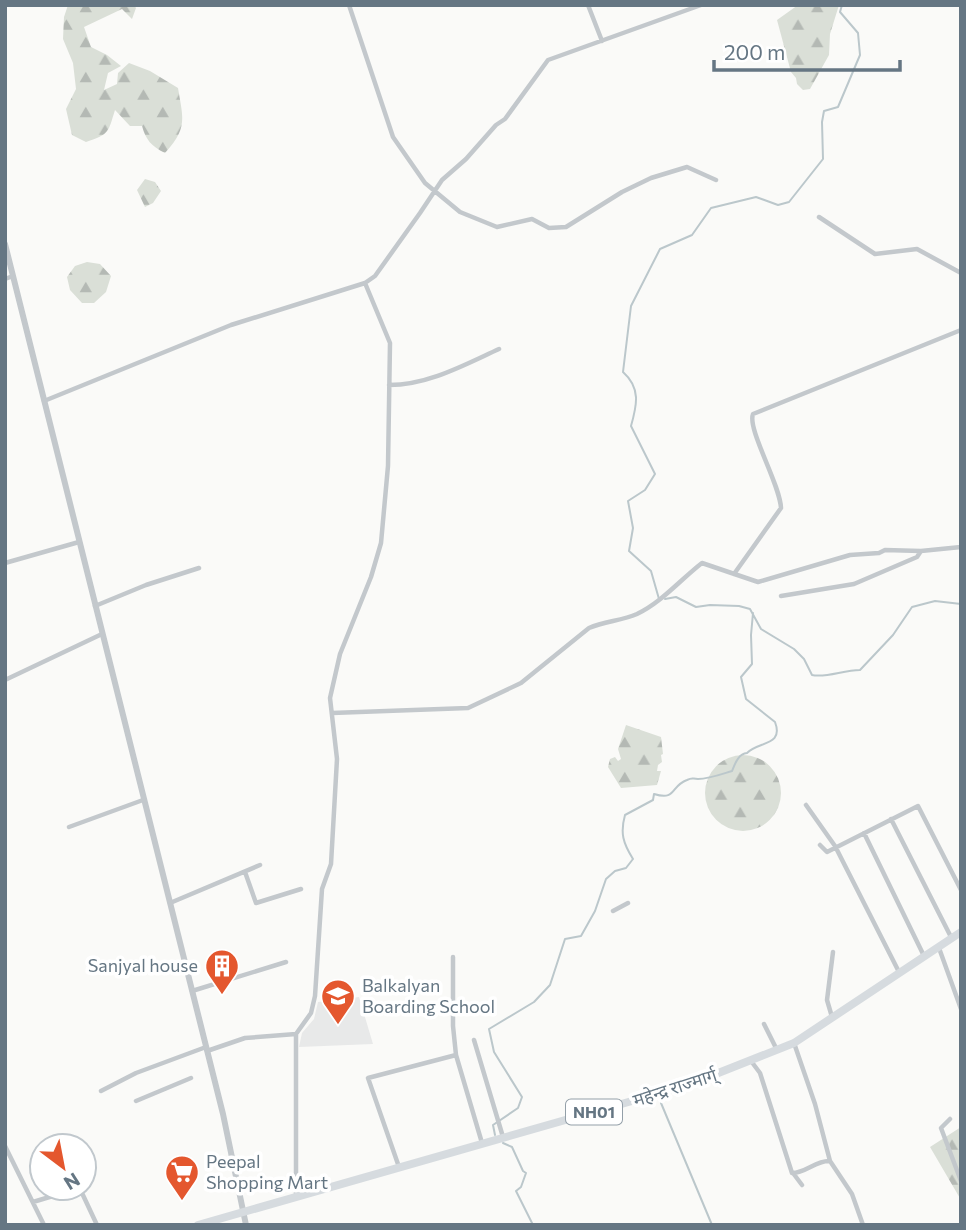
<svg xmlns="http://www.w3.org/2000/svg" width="966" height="1230" font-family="Commissioner,'Noto Sans Devanagari',sans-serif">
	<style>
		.built { fill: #e8e9e9 }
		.forest { fill: url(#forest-firs) }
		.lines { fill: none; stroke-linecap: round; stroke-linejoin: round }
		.stream { stroke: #bbc7cb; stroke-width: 2 }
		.minor { stroke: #c3c8cc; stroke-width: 4.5 }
		.tertiary { stroke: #c3c8cc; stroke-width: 6 }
		.trunk { stroke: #d6dbdf; stroke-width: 8 }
		.labels { text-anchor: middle; stroke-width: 7; stroke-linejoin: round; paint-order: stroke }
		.shield { fill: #fff; stroke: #939fa8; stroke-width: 2 }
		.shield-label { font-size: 16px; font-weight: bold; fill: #657683 }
		.poi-label { font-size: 18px; fill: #657683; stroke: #fff; text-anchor: start }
		.street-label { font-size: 18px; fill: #657683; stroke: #fff }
	</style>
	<defs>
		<pattern id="forest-firs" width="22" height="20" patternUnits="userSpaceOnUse" patternTransform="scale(1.75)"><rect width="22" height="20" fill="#dadfd7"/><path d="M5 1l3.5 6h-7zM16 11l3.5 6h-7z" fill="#b4b9b4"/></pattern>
	</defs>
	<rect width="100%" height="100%" fill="#fafaf8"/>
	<!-- built -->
	<path class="built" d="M 359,997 L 373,1044 L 299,1047 L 302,1033 L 314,1019 L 318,1002 Z"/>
	<!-- forest -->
	<path class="forest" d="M 68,5 L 134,5 L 136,8 L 132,19 L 122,9 L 84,27 L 91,47 L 107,55 L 121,66 L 108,73 L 104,90 L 117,84 L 118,73 L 129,63 L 150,71 L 178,88 C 183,118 188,128 165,153 C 151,146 146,140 142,126 L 130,126 L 115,110 C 108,132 110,134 86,142 L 72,135 L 66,109 L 76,89 L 73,63 L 63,39 L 64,17 Z
		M 798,5 L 839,5 L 830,34 L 829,55 L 810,89 L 803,90 L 797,84 L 796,78 L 791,72 L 777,20 Z
		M 145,179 L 155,182 L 161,191 L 153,203 L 145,207 L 137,190 Z
		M 87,262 L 100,264 L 111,276 L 106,292 L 94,303 L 82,303 L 70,290 L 67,277 L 75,266 Z
		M 626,725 L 661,737 L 663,754 L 661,755 L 662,762 L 658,765 L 657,771 L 661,771 L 657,785 L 621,788 L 608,767 L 610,759 L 615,757 L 618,761 L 621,759 L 618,749 Z
		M705 793a38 38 0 1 1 76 0a38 38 0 1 1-76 0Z
		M 961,1127 L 961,1200 L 930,1147 Z"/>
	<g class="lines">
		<!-- stream -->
		<path class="stream" d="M 659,599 L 651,571 L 629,551 L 633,528 L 628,501 L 645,490 L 655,474 L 631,426 C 637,405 641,388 623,372 L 631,306 L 660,249 L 692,235 L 711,208 L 756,197 L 778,205 L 789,202 L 823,159 L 822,122 L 824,111 L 838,107 L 860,55 L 858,33 L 840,12 L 842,5
			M 665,599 L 676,597 L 696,607 L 710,605 L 739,606 L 750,609 L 761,629 L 794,649 L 804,659 L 812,675 C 827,678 843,670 860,670 L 893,635 L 912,607 L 935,601 L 961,604
			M 661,1103 L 712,1225
			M 495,1135 L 493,1125 L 518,1108 L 522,1097 L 494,1052 L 489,1029 L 534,1002 L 550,985 L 565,939 L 581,936 L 595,911 L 606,879 L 615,871 L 626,868 L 633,859 C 623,843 620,833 625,815 L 653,800 L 654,794 C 677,801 670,786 687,780 C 693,777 692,779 698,779 C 709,779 722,774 732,771 C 735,764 738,754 747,753 C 759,741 784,746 775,722 L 746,699 L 741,677 L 752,664 L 751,635 L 753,613
			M 503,1143 L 512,1147 L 523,1171 L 526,1173 L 521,1187 L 516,1191 L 533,1225"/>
		<!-- minor -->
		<path class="minor" d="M 349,5 L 393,137 L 425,183 L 460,212 L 497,227 L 532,219 L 549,228 L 566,227 L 622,192 L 651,178 L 687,167 L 716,180
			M 588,5 L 602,41
			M 819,217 L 875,254 L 917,249 L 961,273
			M 5,279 L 13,276
			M 389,385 C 428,385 464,365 499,349
			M 44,401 L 231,325 L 365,283 L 375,276 L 420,213 L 442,180 L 466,159 L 496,125 L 505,119 L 548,60 L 701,5
			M 5,563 L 79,542
			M 734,574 L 781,508 C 780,484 747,429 753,414 L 961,330
			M 781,596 L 854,584 L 917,557 L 921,551
			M 95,606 L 146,585 L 199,568
			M 5,680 L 102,634
			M 332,713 L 468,708 L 521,683 L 589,628 C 605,621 621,621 637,614 C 662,602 680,580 702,563 L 758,582 L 850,555 L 879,553 L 885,550 L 921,551 L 961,547
			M 806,805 L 835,846 L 899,972
			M 891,819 L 951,937
			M 69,827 L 143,800
			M 864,833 L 924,956
			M 820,845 L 827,852 L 918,806 L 961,890
			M 245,872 L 256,903 L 301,889
			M 170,903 L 260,865
			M 613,911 L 628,903
			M 939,948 L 961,1009
			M 453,957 L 453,1026 L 456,1055 L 482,1143
			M 192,991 L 286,962
			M 832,1017 L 827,1000 L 833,952
			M 764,1024 L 777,1050
			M 474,1040 L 503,1137
			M 794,1043 L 815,1104 L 830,1161 L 852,1194 L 863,1225
			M 207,1051 L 245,1038 L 296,1034
			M 751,1061 L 760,1073 L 792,1173 C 806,1173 816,1160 830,1161
			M 101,1091 L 136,1073 L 206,1047
			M 136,1101 L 191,1078
			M 950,1119 L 941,1128 L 961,1181
			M 5,1146 L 44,1225
			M 399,1167 L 368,1078 L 456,1055
			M 793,1173 L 802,1185
			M 296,1196 L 296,1034 L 311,1013 L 315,996 L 322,889 L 331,864 L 337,759 L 330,698 L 340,654 L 371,577 L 381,543 L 388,466 L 390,343 L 365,283
			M 33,1202 L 76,1189 L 82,1193 L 97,1225"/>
		<!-- tertiary -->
		<path class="tertiary" d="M 5,244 L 223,1114 L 246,1225"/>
		<!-- trunk -->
		<path class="trunk" d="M 198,1225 L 688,1085 L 794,1043 L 961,932"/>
	</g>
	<!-- icons -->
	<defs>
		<g id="building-pin" transform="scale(1.75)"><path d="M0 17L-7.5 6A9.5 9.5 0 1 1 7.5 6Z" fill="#e4572e" stroke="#fff"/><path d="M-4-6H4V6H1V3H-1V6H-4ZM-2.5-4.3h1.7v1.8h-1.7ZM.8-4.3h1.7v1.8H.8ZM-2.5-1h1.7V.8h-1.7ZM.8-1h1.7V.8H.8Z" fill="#fff"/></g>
		<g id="school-pin" transform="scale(1.75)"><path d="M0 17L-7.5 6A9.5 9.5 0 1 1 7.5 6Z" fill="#e4572e" stroke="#fff"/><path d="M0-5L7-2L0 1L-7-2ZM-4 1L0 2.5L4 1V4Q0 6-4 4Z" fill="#fff"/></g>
		<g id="supermarket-pin" transform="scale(1.75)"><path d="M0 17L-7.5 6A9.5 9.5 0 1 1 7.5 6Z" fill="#e4572e" stroke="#fff"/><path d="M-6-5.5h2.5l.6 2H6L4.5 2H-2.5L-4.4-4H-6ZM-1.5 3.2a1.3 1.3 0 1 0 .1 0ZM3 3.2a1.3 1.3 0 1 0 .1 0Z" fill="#fff"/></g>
	</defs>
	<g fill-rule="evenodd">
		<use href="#building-pin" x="222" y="966"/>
		<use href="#school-pin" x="338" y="996"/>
		<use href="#supermarket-pin" x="182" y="1172"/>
	</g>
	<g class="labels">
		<!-- shield labels -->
		<rect class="shield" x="566" y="1099.5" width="56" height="25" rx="5"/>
		<g class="shield-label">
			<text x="594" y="1118">NH01</text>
		</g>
		<!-- poi labels -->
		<g class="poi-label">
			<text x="198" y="972" text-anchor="end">Sanjyal house</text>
			<text x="362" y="992">Balkalyan<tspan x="362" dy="21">Boarding School</tspan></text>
			<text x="206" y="1168">Peepal<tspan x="206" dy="21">Shopping Mart</tspan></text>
		</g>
		<!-- street labels -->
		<g class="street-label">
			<text transform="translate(675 1088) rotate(-18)" y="6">महेन्द्र राज्मार्ग्</text>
		</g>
	</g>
	<!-- border -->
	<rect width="966" height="1230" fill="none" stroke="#657683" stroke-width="14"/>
	<!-- north arrow -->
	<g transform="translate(63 1167) rotate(148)"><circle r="33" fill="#ffffff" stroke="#c1c8cd" stroke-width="2"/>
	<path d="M0-5L12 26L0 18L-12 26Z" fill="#e4572e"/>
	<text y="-10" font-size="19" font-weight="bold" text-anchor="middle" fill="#657683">N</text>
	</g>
	<!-- scale -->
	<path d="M714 60v10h186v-10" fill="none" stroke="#657683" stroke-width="3.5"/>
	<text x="724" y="60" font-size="21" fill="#657683" stroke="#ffffff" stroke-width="5" paint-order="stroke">200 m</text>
</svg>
